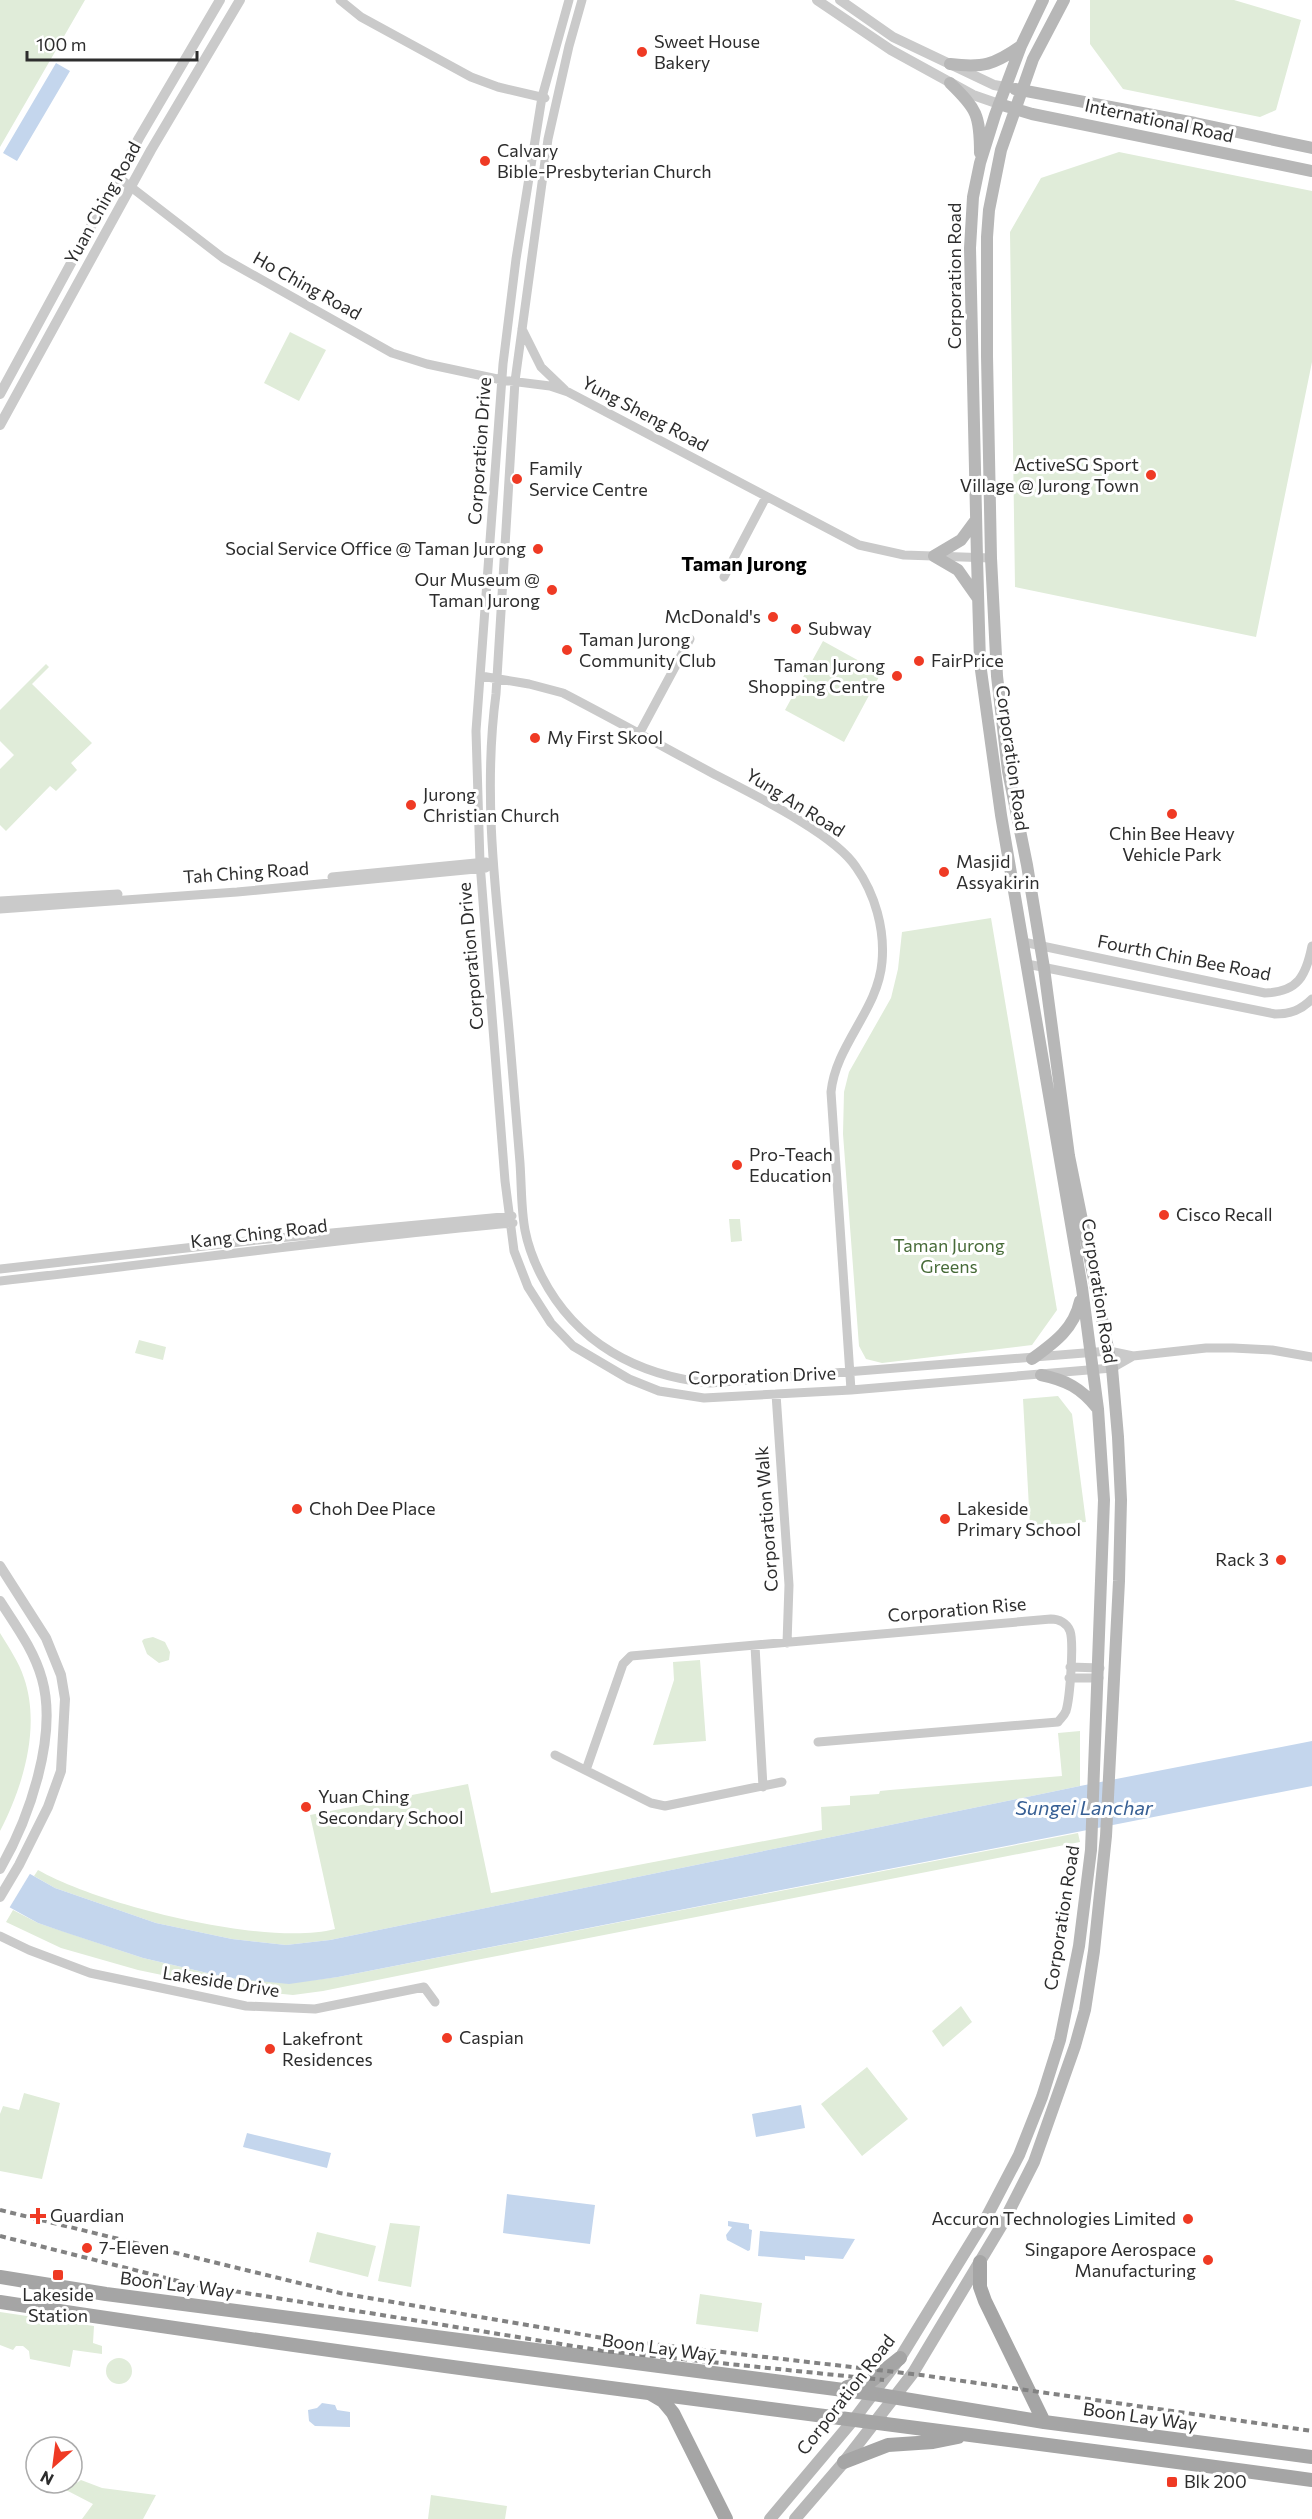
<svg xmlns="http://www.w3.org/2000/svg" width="1312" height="2519" font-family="Commissioner,sans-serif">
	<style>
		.green { fill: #e0ecd9 }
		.water { fill: #c4d6ed }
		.pier { fill: #fff }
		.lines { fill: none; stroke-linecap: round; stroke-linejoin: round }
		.minor { stroke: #cacaca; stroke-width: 9 }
		.tertiary { stroke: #cacaca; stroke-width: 10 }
		.secondary { stroke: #b7b7b7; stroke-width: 12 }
		.primary { stroke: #a5a5a5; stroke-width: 14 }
		.rail { stroke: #828282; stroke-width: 4; stroke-dasharray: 6 4.5; stroke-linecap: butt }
		.poi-dot { fill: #ef3a24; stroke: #fff; stroke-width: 2 }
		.labels { text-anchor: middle; stroke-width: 6; stroke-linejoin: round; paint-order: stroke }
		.poi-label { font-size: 18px; fill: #2d2d2d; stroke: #fff; text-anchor: start }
		.street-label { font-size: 18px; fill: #2d2d2d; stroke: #fff }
		.park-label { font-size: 18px; fill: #476b38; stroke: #fff }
		.neighbourhood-label { font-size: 20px; font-weight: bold; fill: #000; stroke: #fff }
		.water-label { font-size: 20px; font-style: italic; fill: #375f94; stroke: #fff }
	</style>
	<rect width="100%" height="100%" fill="#fff"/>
	<!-- green -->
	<path class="green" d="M 0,0 L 85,0 L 0,147 Z
		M 1090,0 L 1234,0 L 1301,20 L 1276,110 L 1260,117 L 1123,89 L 1090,44 Z
		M 1119,152 L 1312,191 L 1312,362 L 1256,637 L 1015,587 L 1010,232 L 1041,178 Z
		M 290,332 L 326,350 L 299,401 L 264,383 Z
		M 823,641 L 881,673 L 844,742 L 785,710 Z
		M 46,664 L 49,667 L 32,684 L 92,743 L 71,763 L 77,770 L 56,791 L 50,786 L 6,831 L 0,825 L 0,769 L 14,755 L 0,741 L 0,710 Z
		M 991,918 L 1057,1310 L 1032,1345 L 882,1363 L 866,1359 L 859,1346 L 843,1134 L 844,1092 L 849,1072 L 891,998 L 898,969 L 902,932 Z
		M 729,1219 L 740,1219 L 742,1241 L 731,1242 Z
		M 139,1340 L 166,1347 L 163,1360 L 135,1353 Z
		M 1058,1396 L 1072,1414 L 1086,1522 L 1030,1526 L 1023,1399 Z
		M 0,1633 C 9,1648 19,1662 24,1678 C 41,1727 23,1787 0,1831 Z
		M 153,1637 L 165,1642 L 170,1652 L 169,1660 L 159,1663 L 147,1654 L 142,1641 L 144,1639 Z
		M 700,1660 L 706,1741 L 653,1745 L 674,1680 L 673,1662 Z
		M 1080,1731 L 1080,1786 L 330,1940 L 286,1945 L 232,1939 L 156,1923 L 55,1888 L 34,1876 L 38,1870 C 99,1905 267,1947 335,1929 L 310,1815 L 468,1784 L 491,1893 L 822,1830 L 821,1807 L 850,1805 L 850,1796 L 879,1794 L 880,1791 L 890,1790 L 1062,1776 L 1058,1733 Z
		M 1078,1833 L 1080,1842 L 471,1961 L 323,1991 L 293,1995 L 229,1989 L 138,1970 L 61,1948 L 6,1922 L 13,1910 L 38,1923 L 143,1958 L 229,1978 L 289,1983 L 338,1977 Z
		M 961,2006 L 972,2022 L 943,2047 L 932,2031 Z
		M 867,2067 L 908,2119 L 862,2156 L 821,2104 Z
		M 24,2093 L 60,2103 L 42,2179 L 0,2171 L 0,2114 L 3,2106 L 19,2110 Z
		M 390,2223 L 420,2226 L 411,2287 L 378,2281 Z
		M 317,2232 L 376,2246 L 368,2277 L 309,2262 Z
		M 700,2294 L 762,2303 L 758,2332 L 696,2324 Z
		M 0,2312 L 94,2326 L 93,2343 L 102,2346 L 102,2354 L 73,2350 L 70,2367 L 30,2359 L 29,2351 L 23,2346 L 16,2346 L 13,2350 L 0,2345 Z
		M106 2371a13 13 0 1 1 26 0a13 13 0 1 1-26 0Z
		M 81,2480 L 102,2488 L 156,2495 L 143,2519 L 82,2519 L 93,2504 L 66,2490 Z
		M 431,2495 L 507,2506 L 505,2519 L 428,2519 Z"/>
	<!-- water -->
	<path class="water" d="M 56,63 L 70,71 L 17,161 L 3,153 Z
		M 1312,1741 L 1312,1786 L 338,1977 L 289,1984 L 229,1978 L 143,1958 L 64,1932 L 38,1923 L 0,1902 L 0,1857 L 55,1888 L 156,1923 L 232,1939 L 286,1945 L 330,1940 L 1080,1786 Z
		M 801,2105 L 805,2128 L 756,2137 L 752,2114 Z
		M 247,2133 L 331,2153 L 327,2168 L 243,2147 Z
		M 507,2194 L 595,2205 L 590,2244 L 503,2233 Z
		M 728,2221 L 749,2224 L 749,2229 L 752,2230 L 750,2250 L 748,2251 L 727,2240 L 726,2235 L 732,2227 L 728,2226 Z
		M 760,2231 L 855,2239 L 843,2259 L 805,2256 L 805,2260 L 758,2256 Z
		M 322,2403 L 335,2405 L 337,2410 L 350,2412 L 350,2427 L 315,2426 L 309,2421 L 308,2410 L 317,2408 Z"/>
	<!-- pier -->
	<path class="pier" d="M 0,1855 L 31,1872 L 8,1910 L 0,1905 Z"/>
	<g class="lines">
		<!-- minor -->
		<path class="minor" d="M 340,0 L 361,17 L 471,77 L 498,87 L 545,98
			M 569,0 L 542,97 L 516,259 L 503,364 L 476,731 L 480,863 L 505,1181 L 514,1251 L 528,1287 L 551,1323 L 573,1346 L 629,1379 L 659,1391 L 704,1398 L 851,1390 L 1112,1368 L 1133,1356
			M 582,0 L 569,46 L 548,139 L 515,381 L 496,694 C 480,813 502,935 511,1054 C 514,1090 517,1127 520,1163 C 523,1209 519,1233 542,1277 C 576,1343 638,1376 710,1383 L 1109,1351 L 1133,1356 L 1206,1348 L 1233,1348 L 1272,1350 L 1312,1357
			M 118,177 L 223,258 L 392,353 L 427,364 L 502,380 L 550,386 L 568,392 L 859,545 L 904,555 L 991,558
			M 522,329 L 541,367 L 565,390
			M 724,577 L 766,497
			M 481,676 L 529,684 L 563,693 C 613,719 662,746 712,773 C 750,793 834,833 856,867 C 875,894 885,929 882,962 C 878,1010 836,1044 831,1092 L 851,1390
			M 639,734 L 690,639
			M 332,877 L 486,862
			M 0,901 L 118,894
			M 0,909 L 237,892 L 486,868
			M 1023,942 L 1265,993 C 1298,992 1306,976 1312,946
			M 1027,964 L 1275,1014 C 1291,1014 1301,1010 1312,999
			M 0,1269 L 257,1240 L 512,1216
			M 0,1281 C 171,1262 342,1238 513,1223
			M 776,1394 L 789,1585 L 787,1643
			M 755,1646 L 763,1787
			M 1070,1667 L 1100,1668
			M 1069,1678 L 1099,1678
			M 555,1755 L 651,1803 L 665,1806 L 782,1782
			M 586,1770 L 623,1664 L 631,1656 L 1051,1619 C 1059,1619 1067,1623 1070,1631 C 1074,1642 1070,1698 1066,1711 C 1064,1716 1061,1718 1058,1722 L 818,1742
			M 0,1936 L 29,1950 L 90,1973 L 246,2006 L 315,2009 L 424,1987 L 435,2002"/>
		<!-- tertiary -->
		<path class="tertiary" d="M 817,0 L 891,50 L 973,95 L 999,104
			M 840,0 L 893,37 L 994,85 L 1005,87
			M 0,394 L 139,138 L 220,0
			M 0,425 L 151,150 L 240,0
			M 0,1566 L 46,1638 L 61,1675 L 65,1699 L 61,1771 L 48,1807 L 19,1865 L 0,1897
			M 0,1601 C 16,1626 34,1650 42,1679 C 58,1736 29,1819 0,1869"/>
		<!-- secondary -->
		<path class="secondary" d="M 950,64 C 983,68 994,65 1021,46
			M 950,83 C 977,109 980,115 980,153
			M 1015,89 L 1195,123 L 1312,148
			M 999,104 L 1032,114 L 1312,171
			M 934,556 L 958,570 L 977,597
			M 934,556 L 961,540 L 975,521
			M 1032,1359 C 1054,1343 1074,1329 1080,1301
			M 1041,1375 C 1066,1380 1081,1388 1097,1408
			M 770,2519 L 855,2418 L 900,2358 L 986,2218 L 1019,2155 L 1042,2097 L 1060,2040 L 1079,1946 L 1091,1850 L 1104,1500 L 1098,1409 L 1082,1288 L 1001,815 L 980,663 L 977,558 L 970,248 L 973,197 L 980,163 L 995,115 L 1021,46 L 1043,0
			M 795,2519 L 844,2462 L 913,2373 L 1003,2223 L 1034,2162 L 1075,2046 L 1085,2010 L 1094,1951 L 1106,1836 L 1119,1581 L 1121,1500 L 1118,1437 L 1112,1368 L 1069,1156 L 1044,968 L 1027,865 L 1008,771 L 997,676 L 991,558 L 987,356 L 987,237 L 989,210 L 1001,150 L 1033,59 L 1064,0"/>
		<!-- primary -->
		<path class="primary" d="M 980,2262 L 980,2287 L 985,2301 L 1044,2422
			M 0,2277 L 106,2294 L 874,2394 L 1044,2422 L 1312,2457
			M 0,2302 C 436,2369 875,2421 1312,2480
			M 847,2387 L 871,2381 L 900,2358
			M 651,2394 L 663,2401 L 673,2413 L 726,2519
			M 844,2462 L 888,2445 L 933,2442 L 958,2437"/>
		<!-- rail -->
		<path class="rail" d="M 0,2210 L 340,2293 L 609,2339 L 921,2375 L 1312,2431
			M 0,2236 L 190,2284 L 604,2351 L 884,2380"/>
	</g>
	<!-- markers -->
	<g class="poi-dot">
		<circle cx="642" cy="52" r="6"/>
		<circle cx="485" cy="161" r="6"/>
		<circle cx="1151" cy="475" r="6"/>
		<circle cx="517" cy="479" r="6"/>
		<circle cx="538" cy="549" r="6"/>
		<circle cx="552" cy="590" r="6"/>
		<circle cx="773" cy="617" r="6"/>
		<circle cx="796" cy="629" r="6"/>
		<circle cx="567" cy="650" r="6"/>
		<circle cx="919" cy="661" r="6"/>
		<circle cx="897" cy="676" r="6"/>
		<circle cx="535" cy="738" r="6"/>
		<circle cx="411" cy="805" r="6"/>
		<circle cx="1172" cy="814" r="6"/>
		<circle cx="944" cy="872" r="6"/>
		<circle cx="737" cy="1165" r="6"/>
		<circle cx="1164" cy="1215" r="6"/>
		<circle cx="297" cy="1509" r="6"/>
		<circle cx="945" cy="1519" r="6"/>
		<circle cx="1281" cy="1560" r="6"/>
		<circle cx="306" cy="1807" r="6"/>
		<circle cx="447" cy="2038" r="6"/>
		<circle cx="270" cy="2049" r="6"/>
		<path d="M35 2207h6v6h6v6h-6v6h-6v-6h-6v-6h6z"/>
		<circle cx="1188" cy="2219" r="6"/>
		<circle cx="87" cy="2248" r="6"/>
		<circle cx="1208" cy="2260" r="6"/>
		<rect x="52" y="2269" width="12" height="12" rx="3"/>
		<rect x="1166" y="2476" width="12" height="12" rx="3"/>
	</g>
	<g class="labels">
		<!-- poi labels -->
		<g class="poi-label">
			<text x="654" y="48">Sweet House<tspan x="654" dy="21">Bakery</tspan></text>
			<text x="497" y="157">Calvary<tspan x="497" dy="21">Bible-Presbyterian Church</tspan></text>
			<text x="1139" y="471" text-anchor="end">ActiveSG Sport<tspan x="1139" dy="21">Village @ Jurong Town</tspan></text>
			<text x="529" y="475">Family<tspan x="529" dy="21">Service Centre</tspan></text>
			<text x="526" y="555" text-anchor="end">Social Service Office @ Taman Jurong</text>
			<text x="540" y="586" text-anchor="end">Our Museum @<tspan x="540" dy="21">Taman Jurong</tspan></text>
			<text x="761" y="623" text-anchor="end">McDonald's</text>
			<text x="808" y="635">Subway</text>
			<text x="579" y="646">Taman Jurong<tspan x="579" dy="21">Community Club</tspan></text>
			<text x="931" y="667">FairPrice</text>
			<text x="885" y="672" text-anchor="end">Taman Jurong<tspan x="885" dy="21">Shopping Centre</tspan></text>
			<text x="547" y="744">My First Skool</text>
			<text x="423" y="801">Jurong<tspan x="423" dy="21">Christian Church</tspan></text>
			<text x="1172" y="840" text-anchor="middle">Chin Bee Heavy<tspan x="1172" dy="21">Vehicle Park</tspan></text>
			<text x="956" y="868">Masjid<tspan x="956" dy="21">Assyakirin</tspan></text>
			<text x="749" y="1161">Pro-Teach<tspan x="749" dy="21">Education</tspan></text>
			<text x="1176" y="1221">Cisco Recall</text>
			<text x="309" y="1515">Choh Dee Place</text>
			<text x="957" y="1515">Lakeside<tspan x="957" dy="21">Primary School</tspan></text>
			<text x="1269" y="1566" text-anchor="end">Rack 3</text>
			<text x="318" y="1803">Yuan Ching<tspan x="318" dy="21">Secondary School</tspan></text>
			<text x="459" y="2044">Caspian</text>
			<text x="282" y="2045">Lakefront<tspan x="282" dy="21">Residences</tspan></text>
			<text x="50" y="2222">Guardian</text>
			<text x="1176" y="2225" text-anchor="end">Accuron Technologies Limited</text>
			<text x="99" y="2254">7-Eleven</text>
			<text x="1196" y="2256" text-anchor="end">Singapore Aerospace<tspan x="1196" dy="21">Manufacturing</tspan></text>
			<text x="58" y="2301" text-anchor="middle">Lakeside<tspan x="58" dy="21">Station</tspan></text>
			<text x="1184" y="2488">Blk 200</text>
		</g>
		<!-- street labels -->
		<g class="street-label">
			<text transform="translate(1159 121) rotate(12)" y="6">International Road</text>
			<text transform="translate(103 203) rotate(-61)" y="6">Yuan Ching Road</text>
			<text transform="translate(955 276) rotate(-90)" y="6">Corporation Road</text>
			<text transform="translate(307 286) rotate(29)" y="6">Ho Ching Road</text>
			<text transform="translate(645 414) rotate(28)" y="6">Yung Sheng Road</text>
			<text transform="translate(480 451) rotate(-86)" y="6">Corporation Drive</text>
			<text transform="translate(1012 758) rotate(82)" y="6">Corporation Road</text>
			<text transform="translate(795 803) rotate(32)" y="6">Yung An Road</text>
			<text transform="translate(246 873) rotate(-4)" y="6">Tah Ching Road</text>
			<text transform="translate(471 956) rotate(-95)" y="6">Corporation Drive</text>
			<text transform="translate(1184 958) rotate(11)" y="6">Fourth Chin Bee Road</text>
			<text transform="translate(259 1234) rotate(-7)" y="6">Kang Ching Road</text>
			<text transform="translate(1099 1291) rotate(81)" y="6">Corporation Road</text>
			<text transform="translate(762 1376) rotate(-2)" y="6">Corporation Drive</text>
			<text transform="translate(767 1519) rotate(-94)" y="6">Corporation Walk</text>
			<text transform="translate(957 1610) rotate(-5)" y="6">Corporation Rise</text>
			<text transform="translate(1062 1918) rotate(-81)" y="6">Corporation Road</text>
			<text transform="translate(221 1982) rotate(9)" y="6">Lakeside Drive</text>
			<text transform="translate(177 2285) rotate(7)" y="6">Boon Lay Way</text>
			<text transform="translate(659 2348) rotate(8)" y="6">Boon Lay Way</text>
			<text transform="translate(846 2395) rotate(-52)" y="6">Corporation Road</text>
			<text transform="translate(1140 2417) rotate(8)" y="6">Boon Lay Way</text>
		</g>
		<!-- park labels -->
		<g class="park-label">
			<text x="949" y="1252">Taman Jurong<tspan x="949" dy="21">Greens</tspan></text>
		</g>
		<!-- neighbourhood labels -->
		<g class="neighbourhood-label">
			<text x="744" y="571">Taman Jurong</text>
		</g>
		<!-- water labels -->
		<g class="water-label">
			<text x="1084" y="1815">Sungei Lanchar</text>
		</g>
	</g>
	<!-- north arrow -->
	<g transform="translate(54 2465) rotate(208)"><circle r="28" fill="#ffffff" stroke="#ababab" stroke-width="1.5"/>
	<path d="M0-4.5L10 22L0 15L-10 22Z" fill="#ef3a24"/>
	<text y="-9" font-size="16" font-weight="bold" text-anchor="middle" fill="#2d2d2d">N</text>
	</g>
	<!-- scale -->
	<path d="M27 51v9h170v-9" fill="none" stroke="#2d2d2d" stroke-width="3"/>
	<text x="36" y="51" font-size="18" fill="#2d2d2d" stroke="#ffffff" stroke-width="4.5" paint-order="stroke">100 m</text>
</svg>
